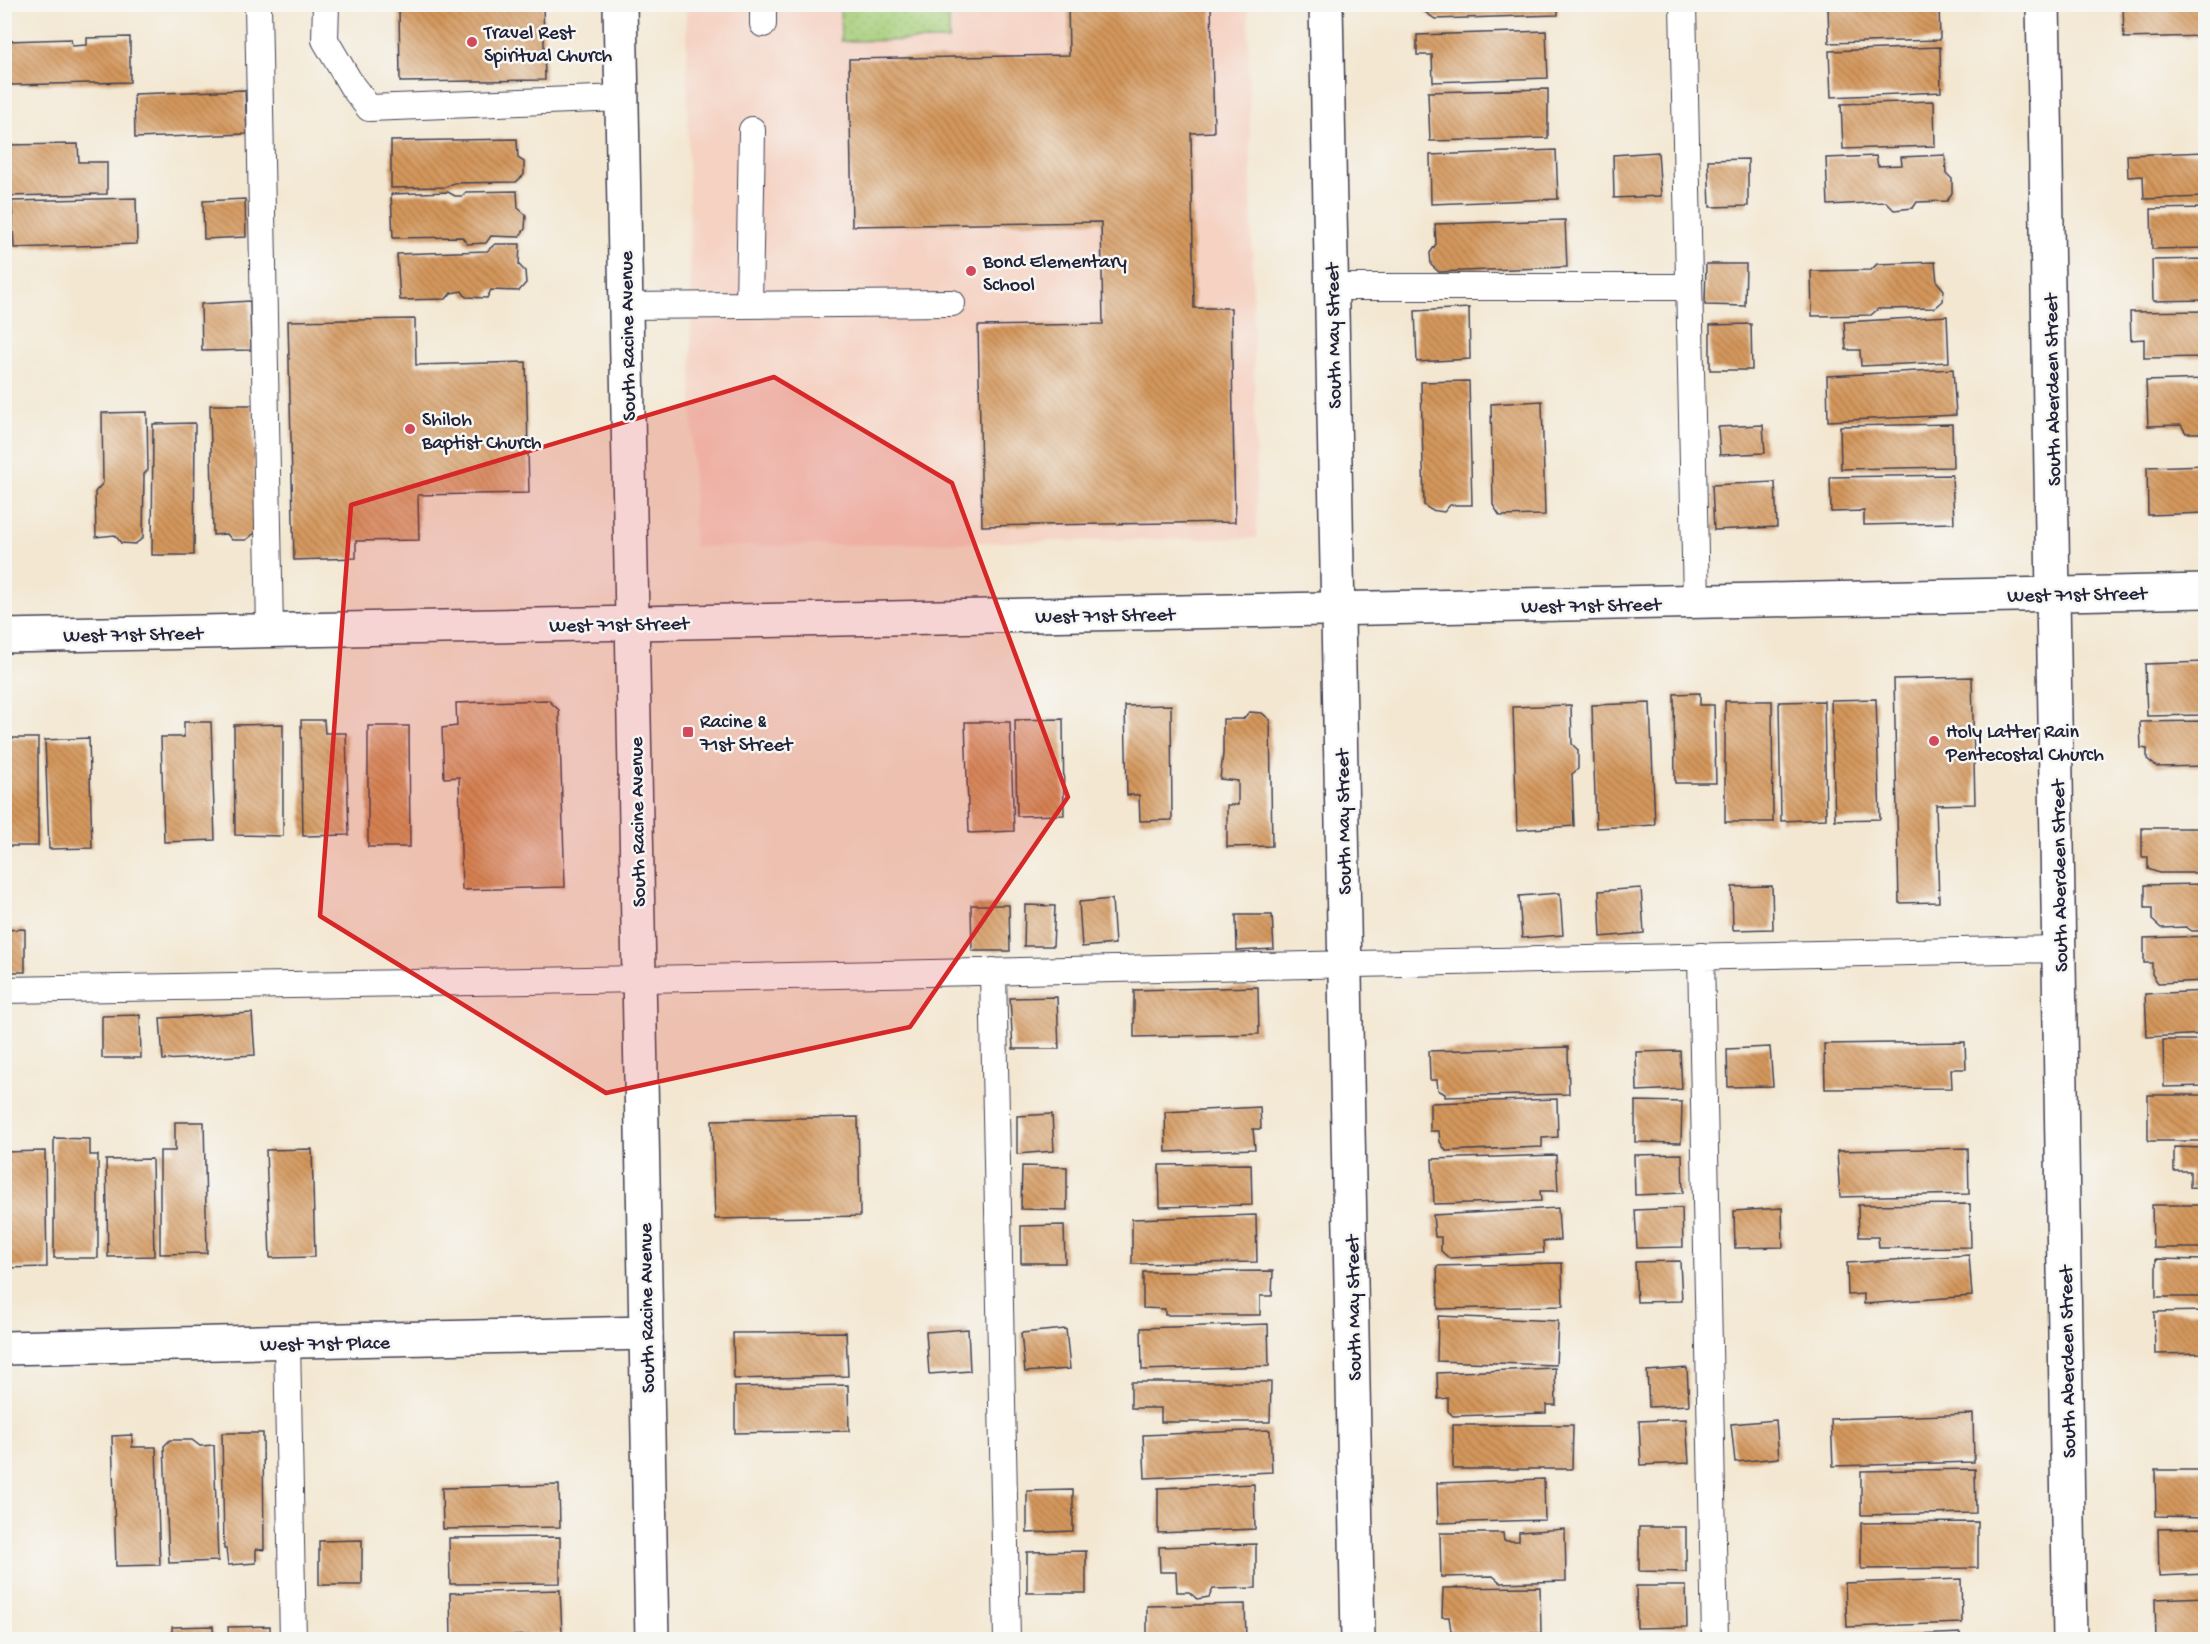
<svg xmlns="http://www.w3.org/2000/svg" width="2210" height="1644" font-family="'Gochi Hand',sans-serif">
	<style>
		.built { fill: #f5d2c2 }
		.park { fill: url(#park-dots); stroke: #64785a; stroke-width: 1.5 }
		.building { fill: url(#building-back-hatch) }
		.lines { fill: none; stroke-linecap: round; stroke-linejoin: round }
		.service-casing { stroke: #414052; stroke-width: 28 }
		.minor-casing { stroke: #414052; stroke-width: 36 }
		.tertiary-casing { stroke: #414052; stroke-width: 36 }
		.secondary-casing { stroke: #414052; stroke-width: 36 }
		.service { stroke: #fff; stroke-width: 26 }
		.minor { stroke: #fff; stroke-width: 33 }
		.tertiary { stroke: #fff; stroke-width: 33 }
		.secondary { stroke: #fff; stroke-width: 33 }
		.marked { fill: #d62828; fill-opacity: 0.2; stroke: #d62828; stroke-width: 4.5; stroke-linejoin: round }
		.poi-dot { fill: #d1495b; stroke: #f6f6f2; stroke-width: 2 }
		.labels { text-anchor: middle; stroke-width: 5; stroke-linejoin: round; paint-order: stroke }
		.poi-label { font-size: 20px; fill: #22223b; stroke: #f6f6f2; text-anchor: start }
		.street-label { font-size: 20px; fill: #22223b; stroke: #f6f6f2 }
	</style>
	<defs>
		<pattern id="park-dots" width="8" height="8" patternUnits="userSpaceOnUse" patternTransform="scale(1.5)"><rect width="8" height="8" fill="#a6ce79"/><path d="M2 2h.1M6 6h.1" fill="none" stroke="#8fb16a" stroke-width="1.8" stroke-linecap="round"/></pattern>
		<pattern id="building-back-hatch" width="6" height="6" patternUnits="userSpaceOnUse" patternTransform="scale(1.5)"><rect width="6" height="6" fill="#d4975c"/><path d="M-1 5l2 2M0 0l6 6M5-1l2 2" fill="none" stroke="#ac7b4d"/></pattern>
	</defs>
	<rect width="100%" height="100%" fill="#f6f6f2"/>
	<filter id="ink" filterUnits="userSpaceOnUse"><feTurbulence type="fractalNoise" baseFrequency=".0167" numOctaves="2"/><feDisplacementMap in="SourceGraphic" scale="12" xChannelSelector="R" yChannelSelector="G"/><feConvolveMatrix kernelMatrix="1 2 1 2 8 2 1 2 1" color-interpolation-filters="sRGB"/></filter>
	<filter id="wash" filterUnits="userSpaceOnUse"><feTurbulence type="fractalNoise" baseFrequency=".008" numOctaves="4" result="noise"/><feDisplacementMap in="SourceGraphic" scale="24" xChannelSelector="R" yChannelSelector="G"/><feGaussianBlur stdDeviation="1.35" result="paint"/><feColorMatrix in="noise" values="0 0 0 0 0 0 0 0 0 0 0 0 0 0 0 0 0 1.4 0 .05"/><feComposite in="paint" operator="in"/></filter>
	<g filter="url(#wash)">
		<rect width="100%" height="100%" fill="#f3e7d1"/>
		<!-- built -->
		<path class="built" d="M 686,5 L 1248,5 L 1257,538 L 694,547 Z"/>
		<!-- park -->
		<path class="park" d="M 840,5 L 949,5 L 949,40 L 841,41 Z"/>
		<g id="blocks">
			<!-- building -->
			<path class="building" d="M 399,4 L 543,4 L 545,80 L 400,82 Z
				M 1068,4 L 1211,4 L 1214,132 L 1191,133 L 1194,308 L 1231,308 L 1235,522 L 982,526 L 978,326 L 1103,324 L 1101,222 L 852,226 L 849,59 L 1069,55 Z
				M 1425,4 L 1558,4 L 1558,15 L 1435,19 L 1425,12 Z
				M 1828,4 L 1939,4 L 1940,40 L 1829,43 Z
				M 2123,4 L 2206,4 L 2206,36 L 2124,38 Z
				M 1546,31 L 1548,78 L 1433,82 L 1432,55 L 1417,55 L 1417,35 Z
				M 130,37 L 130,82 L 13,85 L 4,82 L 4,62 L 9,58 L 8,41 L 71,39 L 72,46 L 87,45 L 87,38 Z
				M 1940,47 L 1941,92 L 1831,97 L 1829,51 Z
				M 1548,89 L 1548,138 L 1430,141 L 1428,92 Z
				M 245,90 L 247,134 L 135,138 L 134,94 Z
				M 1934,101 L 1935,146 L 1843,149 L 1841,104 Z
				M 517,139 L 518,158 L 524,162 L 524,175 L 516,182 L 454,183 L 446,187 L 391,188 L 391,141 Z
				M 78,144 L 79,162 L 107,162 L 107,194 L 5,196 L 4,145 Z
				M 1556,150 L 1558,199 L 1431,204 L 1430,155 Z
				M 1658,152 L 1661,196 L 1614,198 L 1613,155 Z
				M 2206,152 L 2206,197 L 2144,199 L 2143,176 L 2128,177 L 2127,155 Z
				M 1945,155 L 1946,173 L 1952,179 L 1952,193 L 1947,201 L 1917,202 L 1913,208 L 1894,210 L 1886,202 L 1828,205 L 1826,158 L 1876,156 L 1878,166 L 1902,165 L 1901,157 Z
				M 1748,159 L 1748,206 L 1710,207 L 1708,160 Z
				M 517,191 L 518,208 L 526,215 L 525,229 L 519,237 L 491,236 L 486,243 L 467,244 L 462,237 L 393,238 L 391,194 L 448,192 L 455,196 L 462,196 L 466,192 Z
				M 136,198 L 137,244 L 14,248 L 12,201 Z
				M 245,199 L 246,237 L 204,239 L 203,201 Z
				M 2206,208 L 2206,248 L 2152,249 L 2151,209 Z
				M 1565,220 L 1567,267 L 1439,272 L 1431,265 L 1430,253 L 1436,244 L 1435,224 Z
				M 495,244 L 520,244 L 519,265 L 525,271 L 526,283 L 519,291 L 491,290 L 487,298 L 466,297 L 462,291 L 451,293 L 446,299 L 400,300 L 397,254 L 487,251 Z
				M 2206,259 L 2206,300 L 2153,301 L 2152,260 Z
				M 1935,262 L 1937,282 L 1944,290 L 1943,301 L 1935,308 L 1878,309 L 1871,315 L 1812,316 L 1811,271 L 1871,270 L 1877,264 Z
				M 1706,264 L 1746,264 L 1745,306 L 1705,305 Z
				M 250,301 L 251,350 L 202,351 L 201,304 Z
				M 1469,308 L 1470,359 L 1417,362 L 1415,311 Z
				M 2206,311 L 2206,357 L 2144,358 L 2144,339 L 2131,340 L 2130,312 Z
				M 1947,316 L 1949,362 L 1861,366 L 1860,350 L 1846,350 L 1844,322 Z
				M 415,319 L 416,365 L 526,362 L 529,493 L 418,495 L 419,540 L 356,541 L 356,558 L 294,560 L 288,321 Z
				M 1751,324 L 1752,370 L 1710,370 L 1710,325 Z
				M 1953,369 L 1956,415 L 1828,421 L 1827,376 Z
				M 2206,379 L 2206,426 L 2201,433 L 2186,433 L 2181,425 L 2148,426 L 2146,381 Z
				M 1469,381 L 1472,505 L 1450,505 L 1444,512 L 1431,510 L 1424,505 L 1421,382 Z
				M 1542,401 L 1545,515 L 1500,516 L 1493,505 L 1491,404 Z
				M 210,405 L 253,405 L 256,532 L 246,540 L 232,540 L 227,534 L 213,535 Z
				M 147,412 L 148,470 L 144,474 L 143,538 L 135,544 L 121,543 L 115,535 L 96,537 L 95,492 L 103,483 L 102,413 Z
				M 195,423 L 194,555 L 152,555 L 153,424 Z
				M 1952,424 L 1953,467 L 1841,469 L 1840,426 Z
				M 1763,425 L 1765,453 L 1720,455 L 1718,427 Z
				M 2206,465 L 2206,513 L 2148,515 L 2147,467 Z
				M 1952,475 L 1954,523 L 1864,525 L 1864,511 L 1831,512 L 1830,477 Z
				M 1775,482 L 1777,527 L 1714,530 L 1712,485 Z
				M 2206,662 L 2206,715 L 2147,716 L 2145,664 Z
				M 1972,677 L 1975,804 L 1936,805 L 1939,902 L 1899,903 L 1894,679 Z
				M 1700,693 L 1700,705 L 1714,705 L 1716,783 L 1675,783 L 1674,694 Z
				M 1876,699 L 1880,819 L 1835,820 L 1831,700 Z
				M 548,700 L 559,710 L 565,887 L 462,890 L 459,777 L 444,778 L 442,728 L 457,726 L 456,703 Z
				M 1725,701 L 1772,701 L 1773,822 L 1725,822 Z
				M 1824,701 L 1826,819 L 1781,821 L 1779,702 Z
				M 1650,703 L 1655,825 L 1596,828 L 1592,705 Z
				M 1171,705 L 1172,820 L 1140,821 L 1139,795 L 1127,795 L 1125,706 Z
				M 1571,705 L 1572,744 L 1578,750 L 1578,769 L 1572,774 L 1574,826 L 1517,830 L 1513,707 Z
				M 1249,712 L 1262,713 L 1270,720 L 1272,846 L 1227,847 L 1227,805 L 1238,805 L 1238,781 L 1220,779 L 1223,754 L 1223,719 L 1243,719 Z
				M 1063,719 L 1064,815 L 1017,816 L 1015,720 Z
				M 301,720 L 324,720 L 325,733 L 346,733 L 349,835 L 303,836 Z
				M 2206,721 L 2206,766 L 2157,767 L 2147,759 L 2147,749 L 2141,748 L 2140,722 Z
				M 184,722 L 211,722 L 215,840 L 164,842 L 161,737 L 184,737 Z
				M 965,722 L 1010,722 L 1014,831 L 969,833 Z
				M 283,724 L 283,836 L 235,835 L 234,725 Z
				M 4,726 L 8,726 L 9,738 L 38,738 L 38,846 L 4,846 Z
				M 368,726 L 409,726 L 410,847 L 368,847 Z
				M 89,738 L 92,848 L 49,849 L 45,740 Z
				M 2142,828 L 2206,828 L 2206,873 L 2159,873 L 2148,869 L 2148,857 L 2142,857 Z
				M 2206,884 L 2206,931 L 2192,931 L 2186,927 L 2161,928 L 2152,920 L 2152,908 L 2145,908 L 2145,885 Z
				M 1772,886 L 1773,929 L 1733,930 L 1732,887 Z
				M 1641,888 L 1644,933 L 1601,937 L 1599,891 Z
				M 1560,893 L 1563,935 L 1522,938 L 1519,896 Z
				M 1112,899 L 1115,944 L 1082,947 L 1079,902 Z
				M 971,905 L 1009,905 L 1010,951 L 972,951 Z
				M 1025,905 L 1055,906 L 1053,946 L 1024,946 Z
				M 1236,915 L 1272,915 L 1274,949 L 1237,951 Z
				M 25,929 L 25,972 L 4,972 L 4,930 Z
				M 2206,936 L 2206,981 L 2158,983 L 2152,974 L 2152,963 L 2144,963 L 2144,938 Z
				M 1258,987 L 1259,1034 L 1134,1037 L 1134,990 Z
				M 2206,991 L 2206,1034 L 2147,1037 L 2145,994 Z
				M 1057,997 L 1059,1049 L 1013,1049 L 1010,998 Z
				M 252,1013 L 255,1055 L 163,1060 L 160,1018 Z
				M 140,1015 L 141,1058 L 102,1058 L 102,1016 Z
				M 2163,1040 L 2206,1040 L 2206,1086 L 2164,1087 Z
				M 1965,1042 L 1966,1069 L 1951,1069 L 1952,1088 L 1825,1089 L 1824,1044 Z
				M 1568,1047 L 1569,1094 L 1445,1097 L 1445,1094 L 1438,1090 L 1437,1080 L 1430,1080 L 1429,1051 Z
				M 1770,1047 L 1773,1086 L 1728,1087 L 1727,1049 Z
				M 1680,1051 L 1682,1089 L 1637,1091 L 1636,1052 Z
				M 2148,1095 L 2206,1095 L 2206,1141 L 2148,1141 Z
				M 1557,1099 L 1558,1137 L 1542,1138 L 1542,1147 L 1446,1151 L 1440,1142 L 1439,1131 L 1430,1131 L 1430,1103 Z
				M 1635,1101 L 1682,1102 L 1681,1143 L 1635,1142 Z
				M 1260,1107 L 1261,1129 L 1253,1129 L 1255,1149 L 1166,1152 L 1165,1112 Z
				M 1052,1114 L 1054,1151 L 1017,1154 L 1017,1116 Z
				M 858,1117 L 860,1216 L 715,1219 L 712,1120 Z
				M 175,1122 L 204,1122 L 207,1253 L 160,1254 L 160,1151 L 175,1151 Z
				M 54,1138 L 90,1139 L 90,1155 L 98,1155 L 98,1258 L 54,1258 Z
				M 2174,1147 L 2206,1148 L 2206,1188 L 2190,1187 L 2190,1171 L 2174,1171 Z
				M 1968,1148 L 1969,1194 L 1840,1197 L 1837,1151 Z
				M 312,1149 L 315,1257 L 270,1258 L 266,1150 Z
				M 45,1151 L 47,1267 L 4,1268 L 4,1152 Z
				M 1682,1154 L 1683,1193 L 1635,1195 L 1634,1155 Z
				M 1556,1155 L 1558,1191 L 1540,1191 L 1541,1201 L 1434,1204 L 1432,1159 Z
				M 152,1159 L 154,1256 L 108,1257 L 106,1160 Z
				M 1251,1164 L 1252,1205 L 1160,1207 L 1159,1165 Z
				M 1022,1166 L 1067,1167 L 1067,1210 L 1021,1209 Z
				M 1970,1204 L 1971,1247 L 1879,1248 L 1878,1237 L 1859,1237 L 1858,1205 Z
				M 2152,1205 L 2206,1205 L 2206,1248 L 2153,1248 Z
				M 1558,1208 L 1560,1240 L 1543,1241 L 1544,1253 L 1449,1258 L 1441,1251 L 1441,1237 L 1435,1237 L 1433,1215 Z
				M 1682,1208 L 1683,1247 L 1637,1248 L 1635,1210 Z
				M 1782,1208 L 1783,1247 L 1735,1248 L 1734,1211 Z
				M 1256,1215 L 1257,1262 L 1132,1264 L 1132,1219 Z
				M 1064,1225 L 1065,1263 L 1021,1263 L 1021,1226 Z
				M 1969,1255 L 1972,1296 L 1864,1304 L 1864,1294 L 1848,1295 L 1847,1263 Z
				M 2156,1259 L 2206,1260 L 2206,1297 L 2156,1297 Z
				M 1680,1261 L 1682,1301 L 1637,1302 L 1635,1262 Z
				M 1562,1263 L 1563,1306 L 1438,1309 L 1437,1266 Z
				M 1273,1271 L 1272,1296 L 1260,1296 L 1260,1315 L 1165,1315 L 1165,1309 L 1143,1308 L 1143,1272 Z
				M 2206,1311 L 2206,1353 L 2155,1354 L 2154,1312 Z
				M 1438,1316 L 1558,1321 L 1556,1365 L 1437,1361 Z
				M 1268,1324 L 1269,1366 L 1142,1370 L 1141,1328 Z
				M 968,1329 L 970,1371 L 929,1374 L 926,1332 Z
				M 1066,1329 L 1070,1369 L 1025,1372 L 1021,1333 Z
				M 846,1332 L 848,1376 L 734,1379 L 733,1333 Z
				M 1555,1368 L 1556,1405 L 1546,1405 L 1546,1413 L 1453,1416 L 1448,1411 L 1448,1398 L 1438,1399 L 1437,1373 Z
				M 1687,1368 L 1689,1405 L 1649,1407 L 1647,1371 Z
				M 1131,1382 L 1271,1382 L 1270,1422 L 1161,1422 L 1161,1408 L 1131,1408 Z
				M 848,1385 L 849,1431 L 735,1433 L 735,1387 Z
				M 1973,1414 L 1974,1462 L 1833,1466 L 1831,1419 Z
				M 1686,1419 L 1689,1463 L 1641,1465 L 1639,1421 Z
				M 1776,1420 L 1779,1458 L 1735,1462 L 1731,1424 Z
				M 1453,1425 L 1573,1425 L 1572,1469 L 1453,1469 Z
				M 1270,1430 L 1272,1472 L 1145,1478 L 1143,1435 Z
				M 222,1433 L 263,1433 L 264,1550 L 256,1549 L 256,1563 L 228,1565 L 226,1549 L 224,1549 Z
				M 132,1435 L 132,1447 L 156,1447 L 160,1565 L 116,1566 L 112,1436 Z
				M 170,1440 L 192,1440 L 200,1446 L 214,1445 L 218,1561 L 169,1563 L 164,1446 Z
				M 1975,1469 L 1976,1513 L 1861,1515 L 1861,1471 Z
				M 2155,1470 L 2206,1470 L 2206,1517 L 2156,1516 Z
				M 1544,1479 L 1545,1520 L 1438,1523 L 1437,1483 Z
				M 1254,1484 L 1255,1529 L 1158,1533 L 1158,1488 Z
				M 559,1485 L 560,1527 L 443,1529 L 442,1488 Z
				M 1073,1490 L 1073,1531 L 1027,1533 L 1027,1491 Z
				M 1978,1522 L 1978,1568 L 1861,1569 L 1861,1523 Z
				M 1639,1527 L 1686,1527 L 1686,1572 L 1639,1571 Z
				M 2206,1528 L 2206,1574 L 2159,1576 L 2158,1529 Z
				M 1565,1529 L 1566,1581 L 1501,1583 L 1493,1576 L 1441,1577 L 1440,1533 L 1503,1533 L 1504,1541 L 1519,1541 L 1519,1532 Z
				M 560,1537 L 560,1583 L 450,1584 L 449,1538 Z
				M 362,1540 L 362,1585 L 319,1585 L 319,1541 Z
				M 1256,1544 L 1256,1588 L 1213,1589 L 1209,1597 L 1197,1599 L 1189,1592 L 1177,1592 L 1176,1572 L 1160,1572 L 1159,1547 Z
				M 1086,1551 L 1086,1593 L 1027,1593 L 1027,1552 Z
				M 1961,1579 L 1962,1623 L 1847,1627 L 1845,1583 Z
				M 1636,1586 L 1686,1586 L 1687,1627 L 1637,1628 Z
				M 1540,1587 L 1541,1633 L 1459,1634 L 1451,1631 L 1449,1617 L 1442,1617 L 1443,1588 Z
				M 560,1590 L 562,1634 L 451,1638 L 450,1593 Z
				M 2206,1597 L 2206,1640 L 2156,1640 L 2155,1599 Z
				M 1245,1604 L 1246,1640 L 1147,1640 L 1147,1606 Z
				M 213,1626 L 214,1640 L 172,1640 L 172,1627 Z
				M 270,1626 L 270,1640 L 229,1640 L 228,1627 Z
				M 1960,1633 L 1960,1640 L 1856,1640 L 1856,1638 Z"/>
		</g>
	</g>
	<g filter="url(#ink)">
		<use href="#blocks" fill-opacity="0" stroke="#414052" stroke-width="1.5"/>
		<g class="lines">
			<!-- service casing -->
			<g class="service-casing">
				<path id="service" d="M 258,4 L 270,630
					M 326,4 L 325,40 L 352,86 L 369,108 L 622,98
					M 763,4 L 763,24
					M 1683,4 L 1696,601
					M 1331,287 L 1687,287
					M 749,305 L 752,130
					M 625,306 L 952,303
					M 1701,956 L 1715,1640
					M 993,971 L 1007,1640
					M 4,990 L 698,978 L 2058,949
					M 287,1343 L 293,1640"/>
			</g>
			<!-- minor casing -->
			<g class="minor-casing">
				<path id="minor" d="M 1326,4 L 1358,1640
					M 2043,4 C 2054,549 2061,1094 2070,1640
					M 4,1348 L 646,1333"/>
			</g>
			<!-- tertiary casing -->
			<g class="tertiary-casing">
				<path id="tertiary" d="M 620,4 L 652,1640"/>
			</g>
			<!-- secondary casing -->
			<g class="secondary-casing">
				<path id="secondary" d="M 4,636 L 2206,591"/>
			</g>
			<!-- service -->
			<use href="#service" class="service"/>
			<!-- minor -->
			<use href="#minor" class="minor"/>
			<!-- tertiary -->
			<use href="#tertiary" class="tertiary"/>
			<!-- secondary -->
			<use href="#secondary" class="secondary"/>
		</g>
	</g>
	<!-- marked area -->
	<path class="marked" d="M 774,377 L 952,483 L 1068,797 L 910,1027 L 606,1093 L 320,916 L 351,505 Z"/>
	<!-- markers -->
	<g class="poi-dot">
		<circle cx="472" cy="42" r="6"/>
		<circle cx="971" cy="271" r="6"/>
		<circle cx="410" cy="429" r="6"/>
		<rect x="682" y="726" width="12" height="12" rx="3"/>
		<circle cx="1934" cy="741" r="6"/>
	</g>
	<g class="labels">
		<!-- poi labels -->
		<g class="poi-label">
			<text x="484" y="38">Travel Rest<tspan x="484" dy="23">Spiritual Church</tspan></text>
			<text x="983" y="267">Bond Elementary<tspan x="983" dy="23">School</tspan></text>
			<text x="422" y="425">Shiloh<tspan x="422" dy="23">Baptist Church</tspan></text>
			<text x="700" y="727">Racine &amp;<tspan x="700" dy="23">71st Street</tspan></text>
			<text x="1946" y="737">Holy Latter Rain<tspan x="1946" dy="23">Pentecostal Church</tspan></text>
		</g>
		<!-- street labels -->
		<g class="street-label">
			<text transform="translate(626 336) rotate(-91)" y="7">South Racine Avenue</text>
			<text transform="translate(1332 336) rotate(-91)" y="7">South May Street</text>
			<text transform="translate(2051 390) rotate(-91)" y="7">South Aberdeen Street</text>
			<text transform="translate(2077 593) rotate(-1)" y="7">West 71st Street</text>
			<text transform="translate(1591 604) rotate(-1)" y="7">West 71st Street</text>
			<text transform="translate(1105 614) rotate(-1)" y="7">West 71st Street</text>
			<text transform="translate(619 623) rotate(-1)" y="7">West 71st Street</text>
			<text transform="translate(133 633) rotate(-1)" y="7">West 71st Street</text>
			<text transform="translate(636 822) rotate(-91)" y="7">South Racine Avenue</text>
			<text transform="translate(1342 822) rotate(-91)" y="7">South May Street</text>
			<text transform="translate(2058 876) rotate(-91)" y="7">South Aberdeen Street</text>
			<text transform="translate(645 1308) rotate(-91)" y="7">South Racine Avenue</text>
			<text transform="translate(1352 1308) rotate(-91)" y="7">South May Street</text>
			<text transform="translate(325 1342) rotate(-1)" y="7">West 71st Place</text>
			<text transform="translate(2066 1362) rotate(-91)" y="7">South Aberdeen Street</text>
		</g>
	</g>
	<!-- margin -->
	<rect width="2210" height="1644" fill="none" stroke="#f6f6f2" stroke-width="24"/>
</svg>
